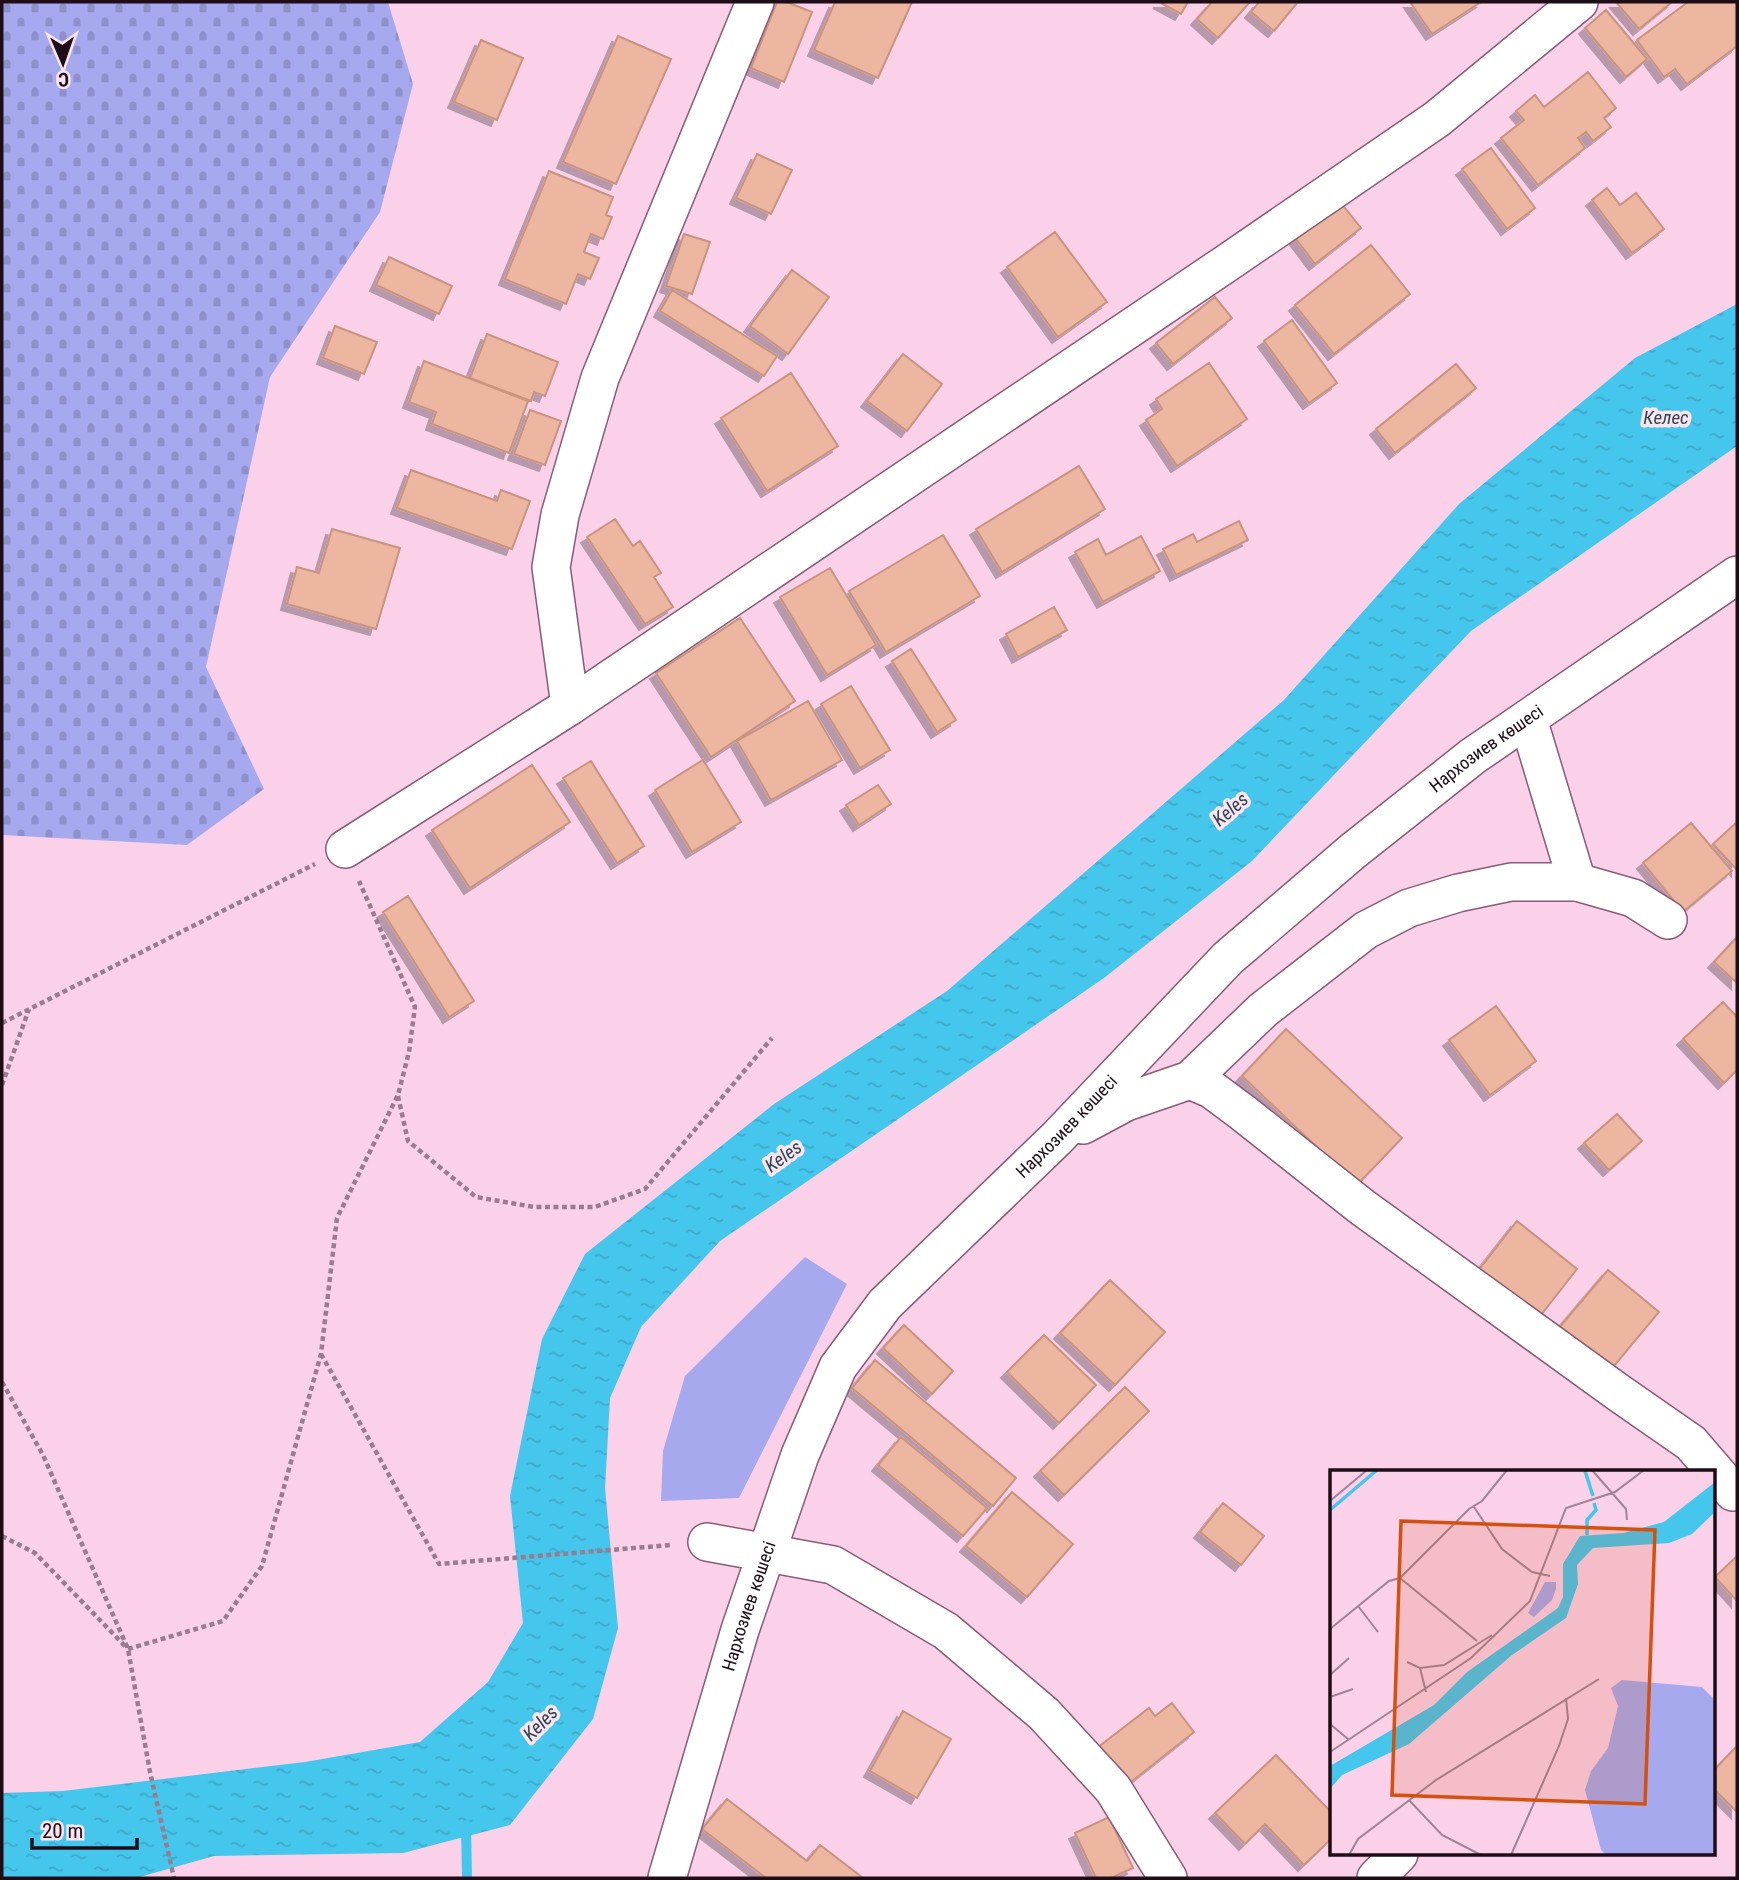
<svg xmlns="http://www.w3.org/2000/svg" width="1739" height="1880" font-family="'Roboto Condensed',sans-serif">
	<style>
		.cemetery { fill: url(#cemetery-stones) }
		.garden { fill: #a6a9ee }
		.water { fill: url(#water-ripples) }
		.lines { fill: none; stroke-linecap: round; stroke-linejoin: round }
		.stream { stroke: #45c6ed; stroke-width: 10 }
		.building { fill: #ecb6a1; stroke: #c8937f; stroke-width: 2; filter: url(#shadow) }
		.street-casing { stroke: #885b77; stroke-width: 40 }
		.path { stroke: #9b7c8e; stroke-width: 4.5; stroke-dasharray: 5 3.5; stroke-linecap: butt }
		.street { stroke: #fff; stroke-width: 37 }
		.labels { text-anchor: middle; stroke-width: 7; stroke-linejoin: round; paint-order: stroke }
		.street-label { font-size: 18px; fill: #1e0c17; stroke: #fae5f1 }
		.water-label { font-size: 19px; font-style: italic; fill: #2b4650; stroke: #fae5f1 }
		.inset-river { fill: none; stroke: #45c6ed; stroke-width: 3.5 }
		.inset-road { fill: none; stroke: #a28295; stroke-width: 2 }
		.view { fill: #d4510d; fill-opacity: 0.15; stroke: #d4510d; stroke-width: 3.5 }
		.inset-edge { fill: none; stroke: #1e0c17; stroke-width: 3.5 }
	</style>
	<defs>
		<pattern id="cemetery-stones" width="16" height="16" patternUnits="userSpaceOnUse" patternTransform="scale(1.75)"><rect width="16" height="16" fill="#a6a9ee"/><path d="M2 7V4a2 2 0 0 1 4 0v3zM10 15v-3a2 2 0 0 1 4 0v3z" fill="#8e90cb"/></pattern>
		<pattern id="water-ripples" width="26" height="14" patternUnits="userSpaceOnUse" patternTransform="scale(1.75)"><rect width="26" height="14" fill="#45c6ed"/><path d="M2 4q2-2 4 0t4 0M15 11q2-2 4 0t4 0" fill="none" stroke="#3ca9ca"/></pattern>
		<filter id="shadow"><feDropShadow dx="-6" dy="6" stdDeviation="0" flood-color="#0004"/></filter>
	</defs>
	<rect width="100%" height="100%" fill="#fad1e9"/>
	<!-- cemetery -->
	<path class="cemetery" d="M 2,2 L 388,2 L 413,84 L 380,212 L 270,377 L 206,667 L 264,789 L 187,845 L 2,835 Z"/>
	<!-- garden -->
	<path class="garden" d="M 805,1257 L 847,1284 L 739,1498 L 661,1501 L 663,1451 L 685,1376 Z"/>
	<!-- water -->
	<path class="water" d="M 1737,304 L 1737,446 L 1471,631 L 1252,861 L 1104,978 L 720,1241 L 641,1327 L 610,1398 L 605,1488 L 618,1628 L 593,1719 L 510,1825 L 403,1853 L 214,1856 L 136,1878 L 2,1878 L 2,1793 L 63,1791 L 305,1762 L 420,1742 L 488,1682 L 523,1623 L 510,1496 L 542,1339 L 585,1254 L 774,1104 L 947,991 L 1284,700 L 1459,504 L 1635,358 Z"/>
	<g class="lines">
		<!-- stream -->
		<path class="stream" d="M 466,1825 L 467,1878"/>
	</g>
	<!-- building -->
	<path class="building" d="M 777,2 L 787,2 L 812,12 L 784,82 L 751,68 Z
		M 835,2 L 912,2 L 878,78 L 814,50 Z
		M 1159,2 L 1188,2 L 1181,14 Z
		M 1212,2 L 1250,2 L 1218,38 L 1197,19 Z
		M 1259,2 L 1298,2 L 1274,31 L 1251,12 Z
		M 1410,2 L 1481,2 L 1432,34 Z
		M 1616,2 L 1672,2 L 1639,29 Z
		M 1688,2 L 1737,2 L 1737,46 L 1687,84 L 1675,69 L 1664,77 L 1637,40 Z
		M 1606,10 L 1647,59 L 1626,77 L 1585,28 Z
		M 618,36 L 671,59 L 616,184 L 563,162 Z
		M 481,40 L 523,58 L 497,120 L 454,102 Z
		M 1588,72 L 1616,108 L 1604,118 L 1611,127 L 1593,141 L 1586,132 L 1578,138 L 1585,148 L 1538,185 L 1501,138 L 1524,120 L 1516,111 L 1535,95 L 1544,107 Z
		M 1491,148 L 1535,208 L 1507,229 L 1462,169 Z
		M 757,154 L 792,170 L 771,214 L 736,198 Z
		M 549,171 L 613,197 L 606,215 L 612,217 L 603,239 L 591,234 L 584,252 L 599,258 L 590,279 L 578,274 L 566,304 L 505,279 Z
		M 1607,188 L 1620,205 L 1636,193 L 1664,229 L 1632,253 L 1592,200 Z
		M 1341,203 L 1361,228 L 1315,264 L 1296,239 Z
		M 1055,232 L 1107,302 L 1058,337 L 1007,267 Z
		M 684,234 L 710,242 L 692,294 L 666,286 Z
		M 1371,245 L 1410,294 L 1334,354 L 1295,305 Z
		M 389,257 L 452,286 L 439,314 L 376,285 Z
		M 792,270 L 829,297 L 788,354 L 750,326 Z
		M 672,290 L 777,356 L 764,376 L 660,311 Z
		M 1215,297 L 1232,318 L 1173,364 L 1156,343 Z
		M 1292,320 L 1337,383 L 1309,403 L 1264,341 Z
		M 335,326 L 377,342 L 364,374 L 323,358 Z
		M 487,334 L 558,362 L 545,396 L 534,392 L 531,401 L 470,378 Z
		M 903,354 L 942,384 L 907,431 L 867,401 Z
		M 424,361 L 528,401 L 509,453 L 432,424 L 436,412 L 409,402 Z
		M 1209,363 L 1247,419 L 1177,466 L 1146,420 L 1162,409 L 1156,399 Z
		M 1456,364 L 1476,388 L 1395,453 L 1376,429 Z
		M 791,373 L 838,446 L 767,491 L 721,418 Z
		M 530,410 L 561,421 L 545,465 L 514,454 Z
		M 1079,466 L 1105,509 L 1002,572 L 976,529 Z
		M 411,470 L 497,501 L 501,490 L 530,501 L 512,549 L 397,508 Z
		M 615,519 L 633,546 L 640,541 L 661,573 L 654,577 L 673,607 L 645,624 L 587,537 Z
		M 1239,521 L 1248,540 L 1176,575 L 1163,549 L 1193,534 L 1197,542 Z
		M 332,529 L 400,548 L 376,629 L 287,604 L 297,567 L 319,573 Z
		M 943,535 L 980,596 L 886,652 L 849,591 Z
		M 1141,536 L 1160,571 L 1103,602 L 1075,552 L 1098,539 L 1106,555 Z
		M 830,568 L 876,645 L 827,675 L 780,597 Z
		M 1054,607 L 1067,630 L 1018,657 L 1006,634 Z
		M 740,618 L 795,701 L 711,757 L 656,673 Z
		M 911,649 L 956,720 L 937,732 L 892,661 Z
		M 851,686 L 890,750 L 860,768 L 821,704 Z
		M 808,701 L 842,760 L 771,800 L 737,741 Z
		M 703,760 L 741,822 L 692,852 L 655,790 Z
		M 591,761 L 644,846 L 617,863 L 563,778 Z
		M 532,765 L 570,822 L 470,888 L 432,830 Z
		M 878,785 L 891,804 L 859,825 L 846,805 Z
		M 1737,822 L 1737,870 L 1713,844 Z
		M 1691,823 L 1732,871 L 1683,912 L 1643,863 Z
		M 408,896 L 474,1001 L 449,1017 L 383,912 Z
		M 1737,937 L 1737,983 L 1714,962 Z
		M 1723,1002 L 1737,1017 L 1737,1070 L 1724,1083 L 1683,1039 Z
		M 1496,1006 L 1536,1061 L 1490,1095 L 1449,1040 Z
		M 1286,1029 L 1402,1138 L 1357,1185 L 1242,1076 Z
		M 1617,1114 L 1642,1141 L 1609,1170 L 1584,1143 Z
		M 1517,1221 L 1577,1269 L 1537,1320 L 1477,1272 Z
		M 1608,1270 L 1659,1312 L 1609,1372 L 1558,1329 Z
		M 1110,1280 L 1165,1332 L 1115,1385 L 1060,1333 Z
		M 904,1325 L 953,1371 L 932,1394 L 883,1348 Z
		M 1044,1335 L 1096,1385 L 1059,1423 L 1007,1372 Z
		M 875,1360 L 1016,1478 L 993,1506 L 852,1388 Z
		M 1125,1387 L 1149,1411 L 1064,1495 L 1040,1471 Z
		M 901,1437 L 987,1508 L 963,1536 L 878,1465 Z
		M 1012,1492 L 1073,1544 L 1027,1597 L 966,1546 Z
		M 1223,1503 L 1264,1536 L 1241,1565 L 1200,1532 Z
		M 1737,1556 L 1737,1601 L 1715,1577 Z
		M 1172,1703 L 1194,1732 L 1126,1786 L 1097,1748 L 1149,1708 L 1155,1716 Z
		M 903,1711 L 951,1739 L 917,1798 L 870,1771 Z
		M 1737,1746 L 1737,1812 L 1713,1788 L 1713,1771 Z
		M 1276,1755 L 1331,1812 L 1331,1839 L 1304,1865 L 1265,1824 L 1245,1844 L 1215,1813 Z
		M 727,1799 L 807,1861 L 820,1845 L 863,1878 L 766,1878 L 702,1829 Z
		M 1109,1817 L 1133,1868 L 1111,1878 L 1096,1878 L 1075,1833 Z"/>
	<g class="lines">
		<!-- street casing -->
		<g class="street-casing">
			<g id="street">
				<path d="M 570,706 L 551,567 L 560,515 L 600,378 L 755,2"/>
				<path d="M 1528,719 L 1577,882"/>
				<path d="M 345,849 L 570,706 L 1224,265 L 1437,119 L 1579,2"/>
				<path d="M 1190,1080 L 1211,1089 L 1242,1112 L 1362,1207 L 1619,1393 L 1691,1443 L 1733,1492"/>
				<path d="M 1083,1125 L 1126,1102 L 1190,1080 L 1263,1010 L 1366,930 L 1409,908 L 1458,893 L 1511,882 L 1577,882 L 1633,898 L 1668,920"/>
				<path d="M 707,1542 L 833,1565 L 946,1631 L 1044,1714 L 1113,1789 L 1168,1878"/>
				<path id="s1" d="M 667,1878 L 740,1630 L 800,1455 L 838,1367 L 885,1304 L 1057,1138 L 1228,958 L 1353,851 L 1473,756 L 1737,575"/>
				<path d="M 1376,1878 L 1399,1854"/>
			</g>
		</g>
		<!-- path -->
		<path class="path" d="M 2,1023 L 315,864
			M 2,1085 L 29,1009
			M 398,1096 L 408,1141 L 476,1197 L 534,1207 L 595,1207 L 645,1189 L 772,1038
			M 321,1354 L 439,1564 L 671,1545
			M 2,1382 L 43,1455 L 128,1649 L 150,1772 L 174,1878
			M 2,1536 L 35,1553 L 125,1646
			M 128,1649 L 223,1621 L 262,1566 L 321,1354 L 337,1218 L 398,1095 L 409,1052 L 415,1007 L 359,881"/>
		<!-- street -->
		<use href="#street" class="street"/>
	</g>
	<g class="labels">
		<!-- street labels -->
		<g class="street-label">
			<text dy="6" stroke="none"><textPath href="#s1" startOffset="1438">Нархозиев көшесі</textPath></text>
			<text dy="6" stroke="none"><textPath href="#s1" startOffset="872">Нархозиев көшесі</textPath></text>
			<text dy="6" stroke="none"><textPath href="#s1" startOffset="284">Нархозиев көшесі</textPath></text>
		</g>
		<!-- water labels -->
		<g class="water-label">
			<text x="1666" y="424">Келес</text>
			<text transform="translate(1230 809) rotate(-41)" y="7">Keles</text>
			<text transform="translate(783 1156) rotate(-36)" y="7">Keles</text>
			<text transform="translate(540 1723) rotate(-45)" y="7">Keles</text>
		</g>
	</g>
	<!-- overview -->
	<g transform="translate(1330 1470)">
		<rect width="385" height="385" fill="#fad1e9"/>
		<path d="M 292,210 L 372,217 L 385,230 L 385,385 L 276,385 L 271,380 L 255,320 L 261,301 L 278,278 L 288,236 L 281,218 Z" fill="#a6a9ee"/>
		<path d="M 215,112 L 226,112 L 226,119 L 222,130 L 204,147 L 198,143 Z" fill="#a6a9ee"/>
		<path d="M 385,12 L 385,42 L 362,64 L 339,73 L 263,78 L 247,95 L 248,114 L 236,148 L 182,185 L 79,274 L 12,305 L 0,319 L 0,296 L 104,235 L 137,202 L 228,138 L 233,127 L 233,94 L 250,66 L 293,63 L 334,52 Z" fill="#45c6ed"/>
		<path class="inset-river" d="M 255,1 L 263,26M 0,40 L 47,0M 257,65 L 257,50 L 266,40 L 264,33"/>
		<path class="inset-road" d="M 262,0 L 296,39 L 297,50M 0,31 L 37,0M 144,37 L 172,79 L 202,102 L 220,106M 70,108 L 147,171M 28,136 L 48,162M 0,159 L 59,111 L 70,108 L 139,39 L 152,31 L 177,0M 77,192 L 90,198 L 114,195 L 162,165M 90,198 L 96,222M 0,205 L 19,188M 0,227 L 23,219M 0,254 L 18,269M 0,282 L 141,188 L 200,131 L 236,38 L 285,22 L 314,0M 79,330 L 112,365 L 151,385M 19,385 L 28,369 L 106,310 L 269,209M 181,385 L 229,276 L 238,249 L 236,228"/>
		<path class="view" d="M 71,51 L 325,60 L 315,334 L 62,325 Z"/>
		<rect width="385" height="385" class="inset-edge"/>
	</g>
	<!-- border -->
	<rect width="1739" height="1880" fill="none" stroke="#1e0c17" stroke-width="7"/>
	<!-- north arrow -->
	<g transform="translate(63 63) rotate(178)" stroke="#fae5f1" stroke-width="5" paint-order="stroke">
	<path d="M0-5L12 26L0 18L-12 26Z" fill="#1e0c17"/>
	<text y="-10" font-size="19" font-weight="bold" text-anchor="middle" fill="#1e0c17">С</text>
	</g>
	<!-- scale -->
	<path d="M32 1838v10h105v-10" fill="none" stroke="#1e0c17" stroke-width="3.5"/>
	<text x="42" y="1838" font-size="21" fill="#1e0c17" stroke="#fae5f1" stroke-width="5" paint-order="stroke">20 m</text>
</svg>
